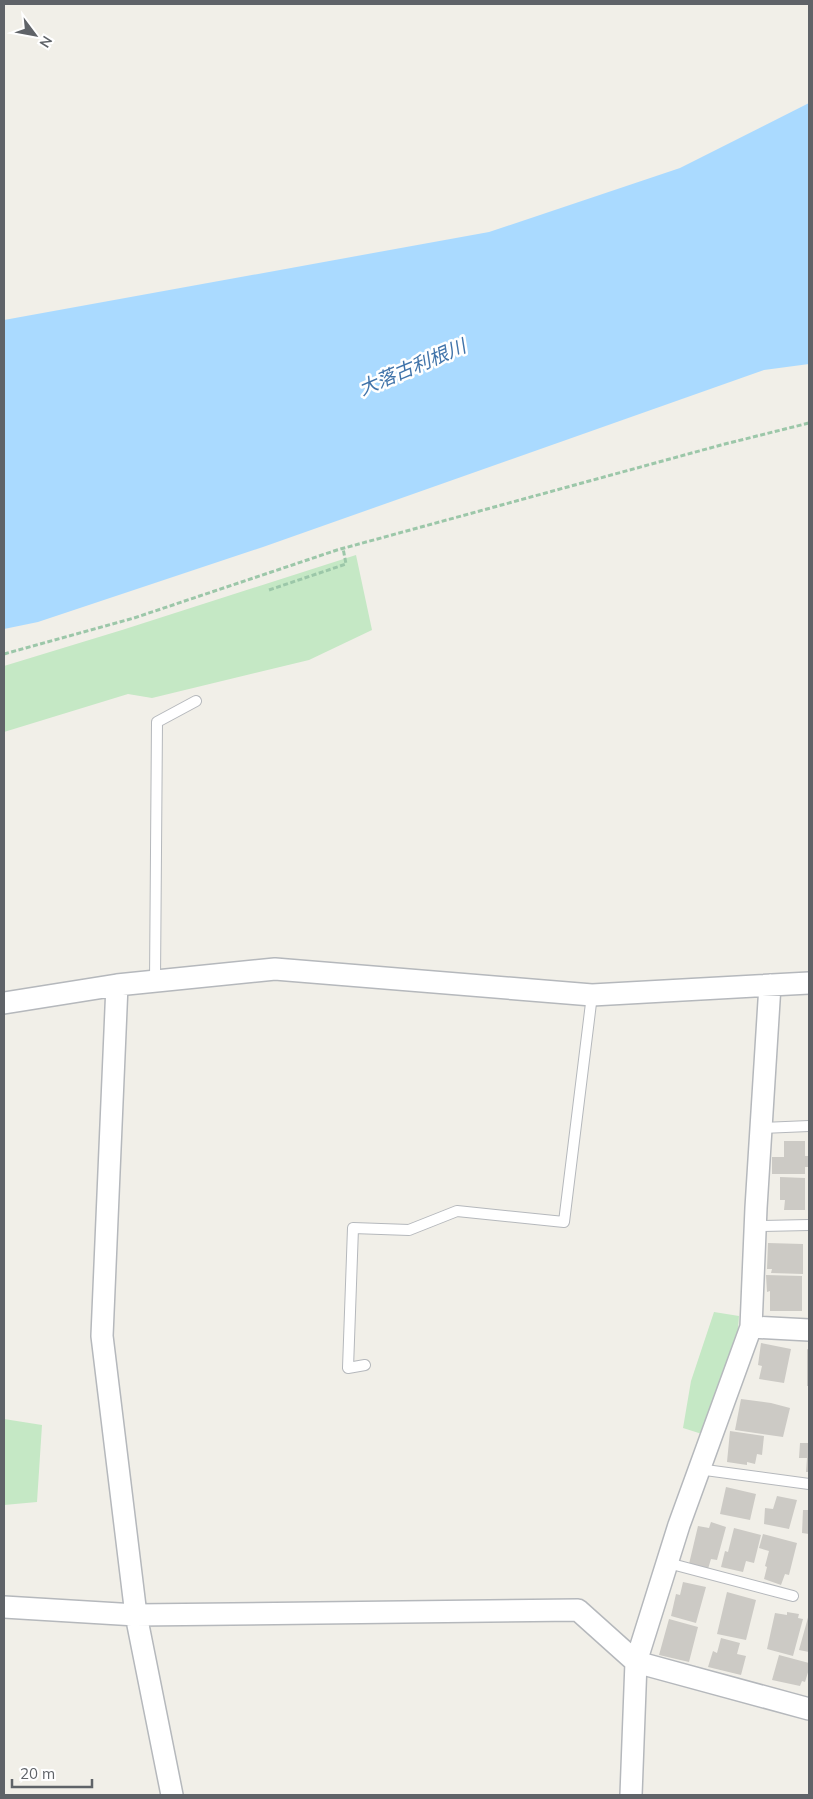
<svg xmlns="http://www.w3.org/2000/svg" width="813" height="1799" font-family="Mulish,'Noto Sans JP',sans-serif">
	<style>
		.green { fill: #c5e8c5 }
		.water { fill: #aadaff }
		.building { fill: #cccac5 }
		.lines { fill: none; stroke-linecap: round; stroke-linejoin: round }
		.lane-casing { stroke: #b5b8bc; stroke-width: 12 }
		.street-casing { stroke: #b5b8bc; stroke-width: 24 }
		.path { stroke: #9cc7a9; stroke-width: 3; stroke-dasharray: 5 2.5; stroke-linecap: butt }
		.lane { stroke: #fff; stroke-width: 10 }
		.street { stroke: #fff; stroke-width: 21 }
		.labels { text-anchor: middle; stroke-width: 5; stroke-linejoin: round; paint-order: stroke }
		.water-label { font-size: 19px; font-style: italic; fill: #4174aa; stroke: #fff }
	</style>
	<rect width="100%" height="100%" fill="#f1efe8"/>
	<!-- green -->
	<path class="green" d="M 356,555 L 372,630 L 309,660 L 152,698 L 128,694 L 4,732 L 4,666 L 122,630 Z
		M 714,1312 L 739,1316 L 738,1329 L 702,1434 L 683,1428 L 691,1381 Z
		M 4,1419 L 42,1425 L 37,1502 L 4,1505 Z"/>
	<!-- water -->
	<path class="water" d="M 809,103 L 809,364 L 764,370 L 263,547 L 38,622 L 4,629 L 4,320 L 489,232 L 680,168 Z"/>
	<!-- building -->
	<path class="building" d="M 784,1141 L 805,1141 L 805,1156 L 809,1156 L 809,1167 L 805,1167 L 805,1174 L 772,1174 L 772,1157 L 784,1157 Z
		M 780,1177 L 805,1178 L 805,1210 L 784,1210 L 785,1200 L 780,1200 Z
		M 768,1243 L 803,1244 L 803,1274 L 771,1273 L 772,1269 L 767,1269 Z
		M 766,1275 L 802,1276 L 802,1311 L 770,1311 L 770,1291 L 767,1292 Z
		M 761,1343 L 791,1349 L 784,1383 L 759,1379 L 762,1366 L 758,1365 Z
		M 807,1349 L 809,1350 L 809,1386 L 807,1386 Z
		M 741,1399 L 771,1403 L 790,1408 L 783,1437 L 735,1430 Z
		M 730,1431 L 764,1436 L 762,1455 L 757,1454 L 755,1464 L 747,1462 L 747,1465 L 727,1462 Z
		M 800,1443 L 809,1443 L 809,1472 L 806,1472 L 807,1458 L 799,1458 Z
		M 726,1487 L 756,1494 L 750,1520 L 720,1514 Z
		M 777,1496 L 797,1500 L 789,1529 L 764,1524 L 765,1508 L 773,1509 Z
		M 803,1510 L 809,1510 L 809,1534 L 802,1533 Z
		M 711,1522 L 726,1527 L 717,1560 L 711,1559 L 708,1569 L 689,1564 L 698,1526 L 709,1528 Z
		M 734,1528 L 761,1535 L 754,1563 L 746,1561 L 743,1572 L 721,1567 L 725,1551 L 728,1552 Z
		M 763,1534 L 797,1543 L 789,1575 L 785,1574 L 781,1585 L 764,1579 L 767,1567 L 765,1566 L 769,1551 L 759,1548 Z
		M 683,1582 L 706,1587 L 696,1623 L 671,1616 L 676,1594 L 680,1595 Z
		M 727,1592 L 756,1600 L 746,1640 L 717,1634 Z
		M 787,1612 L 799,1614 L 798,1618 L 803,1619 L 793,1656 L 767,1649 L 775,1613 L 787,1615 Z
		M 809,1614 L 809,1652 L 799,1650 Z
		M 669,1619 L 698,1627 L 689,1662 L 659,1655 Z
		M 721,1638 L 740,1643 L 737,1654 L 746,1656 L 741,1675 L 708,1667 L 713,1651 L 717,1653 Z
		M 779,1655 L 809,1663 L 809,1669 L 805,1682 L 802,1681 L 800,1686 L 772,1680 Z"/>
	<g class="lines">
		<!-- lane casing -->
		<g class="lane-casing">
			<path id="lane" d="M 155,981 L 157,722 L 196,701
				M 761,1128 L 809,1126
				M 756,1226 L 809,1225
				M 365,1365 L 348,1368 L 353,1228 L 409,1230 L 457,1211 L 564,1222 L 592,995
				M 698,1469 L 809,1484
				M 668,1563 L 793,1596"/>
		</g>
		<!-- street casing -->
		<g class="street-casing">
			<path id="street" d="M 117,985 L 102,1336 L 136,1615 L 172,1795
				M 4,1003 L 117,985 L 275,969 L 592,995 L 809,983
				M 751,1327 L 809,1330
				M 4,1607 L 136,1615 L 578,1610 L 636,1662 L 809,1709
				M 631,1795 L 636,1662 L 679,1525 L 751,1327 L 756,1208 L 770,985"/>
		</g>
		<!-- path -->
		<path class="path" d="M 269,590 L 346,564 L 343,548
			M 4,654 L 134,618 L 337,550 L 721,445 L 809,423"/>
		<!-- lane -->
		<use href="#lane" class="lane"/>
		<!-- street -->
		<use href="#street" class="street"/>
	</g>
	<g class="labels">
		<!-- water labels -->
		<g class="water-label">
			<text transform="translate(412 367) rotate(-23)" y="7">大落古利根川</text>
		</g>
	</g>
	<!-- border -->
	<rect width="813" height="1799" fill="none" stroke="#5f6368" stroke-width="10"/>
	<!-- north arrow -->
	<g transform="translate(35 35) rotate(122)" stroke="#ffffff" stroke-width="4" paint-order="stroke">
	<path d="M0-4L9 19L0 12L-9 19Z" fill="#5f6368"/>
	<text y="-8" font-size="14" font-weight="bold" text-anchor="middle" fill="#5f6368">N</text>
	</g>
	<!-- scale -->
	<path d="M12 1779v8h80v-8" fill="none" stroke="#5f6368" stroke-width="2.5"/>
	<text x="20" y="1779" font-size="15" fill="#5f6368" stroke="#ffffff" stroke-width="4" paint-order="stroke">20 m</text>
</svg>
